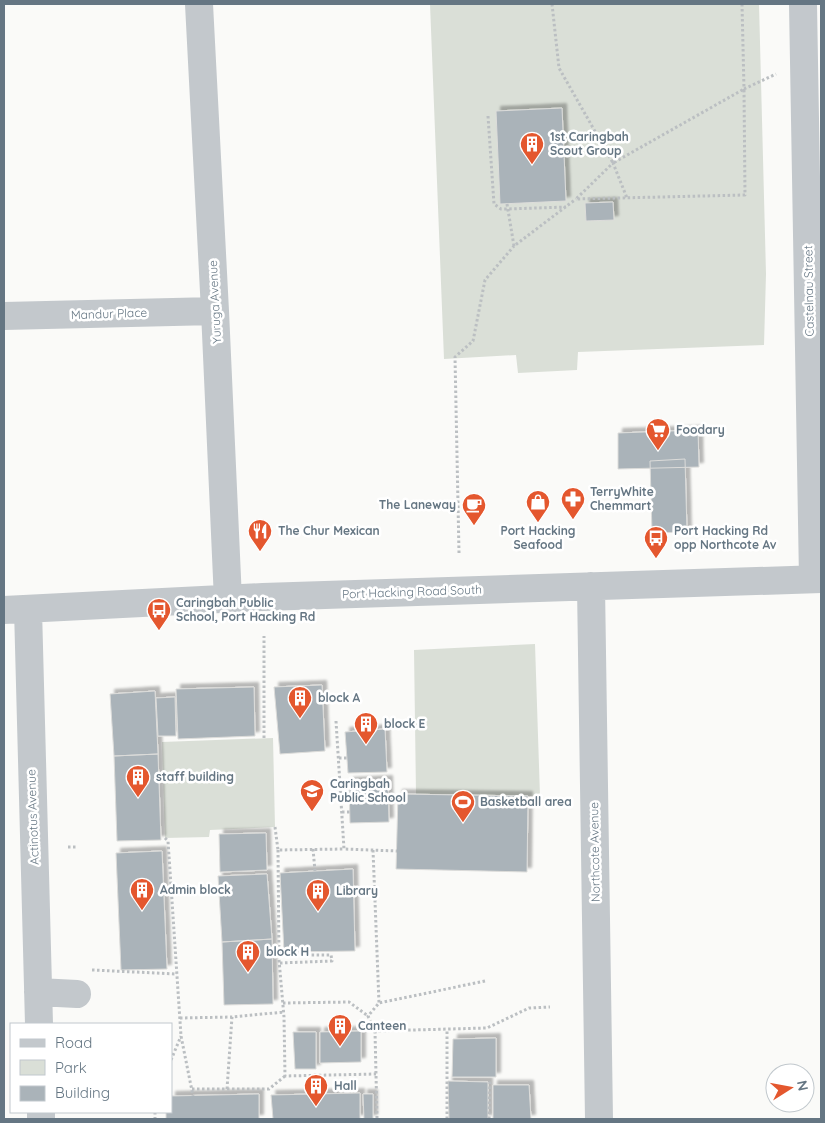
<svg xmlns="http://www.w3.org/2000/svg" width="825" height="1123" font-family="Quicksand,sans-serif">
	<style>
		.green { fill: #dadfd7 }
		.building { fill: #aab3b9; stroke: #dcdcda; filter: url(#shadow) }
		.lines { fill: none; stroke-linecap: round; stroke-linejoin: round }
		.path { stroke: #bbbfc2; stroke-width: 3; stroke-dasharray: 2.5 2.5; stroke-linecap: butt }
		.minor { stroke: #c3c8cc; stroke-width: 28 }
		.labels { text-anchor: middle; stroke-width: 5; stroke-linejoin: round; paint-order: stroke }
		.poi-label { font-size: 12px; font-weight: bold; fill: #657683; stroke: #fff; text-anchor: start }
		.street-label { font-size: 12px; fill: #657683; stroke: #fff }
	</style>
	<defs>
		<filter id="shadow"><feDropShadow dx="4.5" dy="-4.5" stdDeviation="1" flood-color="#0004"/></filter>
	</defs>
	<rect width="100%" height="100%" fill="#fafaf8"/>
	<!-- green -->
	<path class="green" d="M 430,4 L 759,4 L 766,274 L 764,345 L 578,352 L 577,370 L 518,373 L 516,355 L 444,359 Z
		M 535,644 L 540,796 L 416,794 L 414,650 Z
		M 273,738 L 275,827 L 210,830 L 209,837 L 165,838 L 162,742 Z"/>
	<!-- building -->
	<path class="building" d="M 562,108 L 566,201 L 500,204 L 496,111 Z
		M 613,202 L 614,220 L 586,221 L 585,203 Z
		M 698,430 L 699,467 L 618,469 L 618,433 Z
		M 685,459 L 687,532 L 652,533 L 650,461 Z
		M 322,685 L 325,751 L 280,754 L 274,687 Z
		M 254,687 L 255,736 L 178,739 L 176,689 Z
		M 155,691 L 158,754 L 114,756 L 110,694 Z
		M 175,697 L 176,736 L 158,736 L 156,698 Z
		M 385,729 L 387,772 L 348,773 L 345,732 Z
		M 158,754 L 161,840 L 117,841 L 114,756 Z
		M 388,780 L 389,822 L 350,823 L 349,782 Z
		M 398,794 L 528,796 L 527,872 L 396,869 Z
		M 266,833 L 267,870 L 220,872 L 219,834 Z
		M 162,851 L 167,969 L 121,970 L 116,853 Z
		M 353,869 L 355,951 L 284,952 L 280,873 Z
		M 267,874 L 272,939 L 222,942 L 218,876 Z
		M 272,939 L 273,1004 L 224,1005 L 222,942 Z
		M 361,1031 L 361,1062 L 320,1063 L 320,1032 Z
		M 293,1032 L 316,1032 L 316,1069 L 295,1069 Z
		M 496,1038 L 496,1077 L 452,1077 L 453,1039 Z
		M 448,1081 L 488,1082 L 488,1119 L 449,1119 Z
		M 493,1085 L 529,1085 L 531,1119 L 493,1119 Z
		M 360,1093 L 360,1119 L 273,1119 L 271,1095 Z
		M 259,1094 L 259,1119 L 166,1119 L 166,1112 L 171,1112 L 171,1096 Z
		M 363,1094 L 373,1094 L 373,1119 L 364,1119 Z"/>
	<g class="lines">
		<!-- path -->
		<path class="path" d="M 552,4 L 559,68 L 613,163 L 744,89 L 745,195 L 576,199 L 613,163 L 627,198
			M 742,4 L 744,89 L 776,74
			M 488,116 L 494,204 L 501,209 L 508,209 L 566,207
			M 507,204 L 514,246 L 576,199
			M 459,553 L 455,357 L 473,341 L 485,280 L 514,246
			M 336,721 L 344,849 L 397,851
			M 264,738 L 264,636
			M 339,758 L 347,758
			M 342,812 L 350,812
			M 275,827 L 278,850 L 344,849
			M 165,838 L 168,841 L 181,1036 L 193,1096
			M 68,847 L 77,847
			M 313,849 L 315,871
			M 278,850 L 279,960 L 284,1017 L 285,1076 L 376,1074
			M 373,850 L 379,1003
			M 280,963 L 332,961 L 331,955 L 291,955 L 291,952
			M 92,970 L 177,974
			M 485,981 L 379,1003 L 368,1016 L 375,1031 L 487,1028 L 529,1008 L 550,1007
			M 283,1003 L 349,1002 L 368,1016
			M 180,1018 L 232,1017
			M 375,1031 L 377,1118
			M 171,1060 L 181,1036
			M 192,1089 L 269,1089 L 285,1076
			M 227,1089 L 232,1017 L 284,1012
			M 155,1112 L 155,1119
			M 447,1119 L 447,1029
			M 489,1119 L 490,1080"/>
		<!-- minor -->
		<path class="minor" d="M 199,4 L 215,311 L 228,600
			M 803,4 L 813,579
			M 4,316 L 215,311
			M 591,586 L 599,1119
			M 28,609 L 39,1024
			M 4,610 L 263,597 L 821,579
			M 38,992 L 77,994
			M 41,1112 L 41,1119"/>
	</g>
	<!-- icons -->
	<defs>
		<g id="building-pin" transform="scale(1.25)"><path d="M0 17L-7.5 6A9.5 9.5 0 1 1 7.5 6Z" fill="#e4572e" stroke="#fff"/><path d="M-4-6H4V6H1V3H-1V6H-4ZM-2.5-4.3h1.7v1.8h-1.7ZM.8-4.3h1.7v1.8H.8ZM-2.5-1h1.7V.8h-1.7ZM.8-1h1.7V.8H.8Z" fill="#fff"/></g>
		<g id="supermarket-pin" transform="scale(1.25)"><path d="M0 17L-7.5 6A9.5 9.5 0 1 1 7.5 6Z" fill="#e4572e" stroke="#fff"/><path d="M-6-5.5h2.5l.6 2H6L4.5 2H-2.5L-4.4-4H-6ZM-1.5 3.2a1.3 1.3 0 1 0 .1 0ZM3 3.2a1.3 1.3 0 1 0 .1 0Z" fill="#fff"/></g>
		<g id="pharmacy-pin" transform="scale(1.25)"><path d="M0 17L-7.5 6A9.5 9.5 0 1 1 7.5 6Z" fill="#e4572e" stroke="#fff"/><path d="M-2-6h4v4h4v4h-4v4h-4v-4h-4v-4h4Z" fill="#fff"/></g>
		<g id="shop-pin" transform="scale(1.25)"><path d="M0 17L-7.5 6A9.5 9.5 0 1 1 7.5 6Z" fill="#e4572e" stroke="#fff"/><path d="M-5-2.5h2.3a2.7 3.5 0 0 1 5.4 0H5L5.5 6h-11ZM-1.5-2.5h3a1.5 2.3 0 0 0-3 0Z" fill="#fff"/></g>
		<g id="cafe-pin" transform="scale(1.25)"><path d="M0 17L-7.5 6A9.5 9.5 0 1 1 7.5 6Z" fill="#e4572e" stroke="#fff"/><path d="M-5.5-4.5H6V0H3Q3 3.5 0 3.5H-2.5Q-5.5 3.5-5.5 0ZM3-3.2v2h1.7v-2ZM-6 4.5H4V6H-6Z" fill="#fff"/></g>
		<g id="restaurant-pin" transform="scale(1.25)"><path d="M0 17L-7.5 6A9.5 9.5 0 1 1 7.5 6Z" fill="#e4572e" stroke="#fff"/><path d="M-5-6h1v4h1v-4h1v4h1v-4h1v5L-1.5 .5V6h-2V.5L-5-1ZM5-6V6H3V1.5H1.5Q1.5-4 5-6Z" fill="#fff"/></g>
		<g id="bus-pin" transform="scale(1.25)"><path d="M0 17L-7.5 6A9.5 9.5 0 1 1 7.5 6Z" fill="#e4572e" stroke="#fff"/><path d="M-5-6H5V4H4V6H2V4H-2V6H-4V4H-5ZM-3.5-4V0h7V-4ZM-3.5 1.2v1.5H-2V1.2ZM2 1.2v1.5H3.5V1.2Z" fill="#fff"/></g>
		<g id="school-pin" transform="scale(1.25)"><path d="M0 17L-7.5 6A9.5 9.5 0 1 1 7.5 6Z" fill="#e4572e" stroke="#fff"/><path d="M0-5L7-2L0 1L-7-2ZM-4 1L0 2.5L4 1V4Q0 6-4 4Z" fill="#fff"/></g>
		<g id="stadium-pin" transform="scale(1.25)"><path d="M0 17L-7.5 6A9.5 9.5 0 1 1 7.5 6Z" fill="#e4572e" stroke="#fff"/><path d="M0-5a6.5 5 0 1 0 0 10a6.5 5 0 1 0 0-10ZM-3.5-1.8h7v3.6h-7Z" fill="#fff"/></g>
	</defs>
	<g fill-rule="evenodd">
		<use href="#building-pin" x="532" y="144"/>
		<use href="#supermarket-pin" x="658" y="430"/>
		<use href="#pharmacy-pin" x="573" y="499"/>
		<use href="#shop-pin" x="538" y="502"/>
		<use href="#cafe-pin" x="474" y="505"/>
		<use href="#restaurant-pin" x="260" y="531"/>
		<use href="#bus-pin" x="656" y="538"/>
		<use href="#bus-pin" x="159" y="610"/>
		<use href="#building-pin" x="300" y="698"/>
		<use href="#building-pin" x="366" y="724"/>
		<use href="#building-pin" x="138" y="777"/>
		<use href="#school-pin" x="312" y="791"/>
		<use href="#stadium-pin" x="463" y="802"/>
		<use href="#building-pin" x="142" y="890"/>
		<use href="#building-pin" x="318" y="891"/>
		<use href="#building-pin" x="248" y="952"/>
		<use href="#building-pin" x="340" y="1026"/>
		<use href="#building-pin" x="316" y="1086"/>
	</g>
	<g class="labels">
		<!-- poi labels -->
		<g class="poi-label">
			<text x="550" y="141">1st Caringbah<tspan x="550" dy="14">Scout Group</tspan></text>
			<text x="676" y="434">Foodary</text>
			<text x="590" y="496">TerryWhite<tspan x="590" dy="14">Chemmart</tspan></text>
			<text x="456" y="509" text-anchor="end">The Laneway</text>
			<text x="278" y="535">The Chur Mexican</text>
			<text x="538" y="535" text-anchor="middle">Port Hacking<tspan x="538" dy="14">Seafood</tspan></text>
			<text x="674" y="535">Port Hacking Rd<tspan x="674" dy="14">opp Northcote Av</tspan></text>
			<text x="176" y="607">Caringbah Public<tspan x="176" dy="14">School, Port Hacking Rd</tspan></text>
			<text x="318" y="702">block A</text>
			<text x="384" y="728">block E</text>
			<text x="156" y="781">staff building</text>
			<text x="330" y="788">Caringbah<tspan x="330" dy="14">Public School</tspan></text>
			<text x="480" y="806">Basketball area</text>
			<text x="160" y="894">Admin block</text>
			<text x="336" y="895">Library</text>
			<text x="266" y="956">block H</text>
			<text x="358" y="1030">Canteen</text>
			<text x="334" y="1090">Hall</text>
		</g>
		<!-- street labels -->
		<g class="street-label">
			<text transform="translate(809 291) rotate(-91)" y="4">Castelnau Street</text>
			<text transform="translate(215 302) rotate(-93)" y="4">Yuruga Avenue</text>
			<text transform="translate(109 314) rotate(-2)" y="4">Mandur Place</text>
			<text transform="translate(412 592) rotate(-2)" y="4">Port Hacking Road South</text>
			<text transform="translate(33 817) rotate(-92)" y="4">Actinotus Avenue</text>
			<text transform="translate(595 852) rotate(-91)" y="4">Northcote Avenue</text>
		</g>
	</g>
	<!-- border -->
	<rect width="825" height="1123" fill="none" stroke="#657683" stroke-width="10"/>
	<!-- legend -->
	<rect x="10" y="1023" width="162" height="90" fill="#ffffff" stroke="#c1c8cd"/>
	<rect x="20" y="1039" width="25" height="8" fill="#c3c8cc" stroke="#c1c8cd"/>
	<text x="55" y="1048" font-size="15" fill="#657683">Road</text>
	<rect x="20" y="1060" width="25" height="15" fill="#dadfd7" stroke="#c1c8cd"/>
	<text x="55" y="1073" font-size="15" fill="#657683">Park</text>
	<rect x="20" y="1086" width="25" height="15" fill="#aab3b9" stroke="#c1c8cd"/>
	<text x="55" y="1098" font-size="15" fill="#657683">Building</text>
	<!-- north arrow -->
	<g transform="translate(790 1088) rotate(79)"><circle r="24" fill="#ffffff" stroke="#c1c8cd"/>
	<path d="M0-4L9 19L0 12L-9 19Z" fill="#e4572e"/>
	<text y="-8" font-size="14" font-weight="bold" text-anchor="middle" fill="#657683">N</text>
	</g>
</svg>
